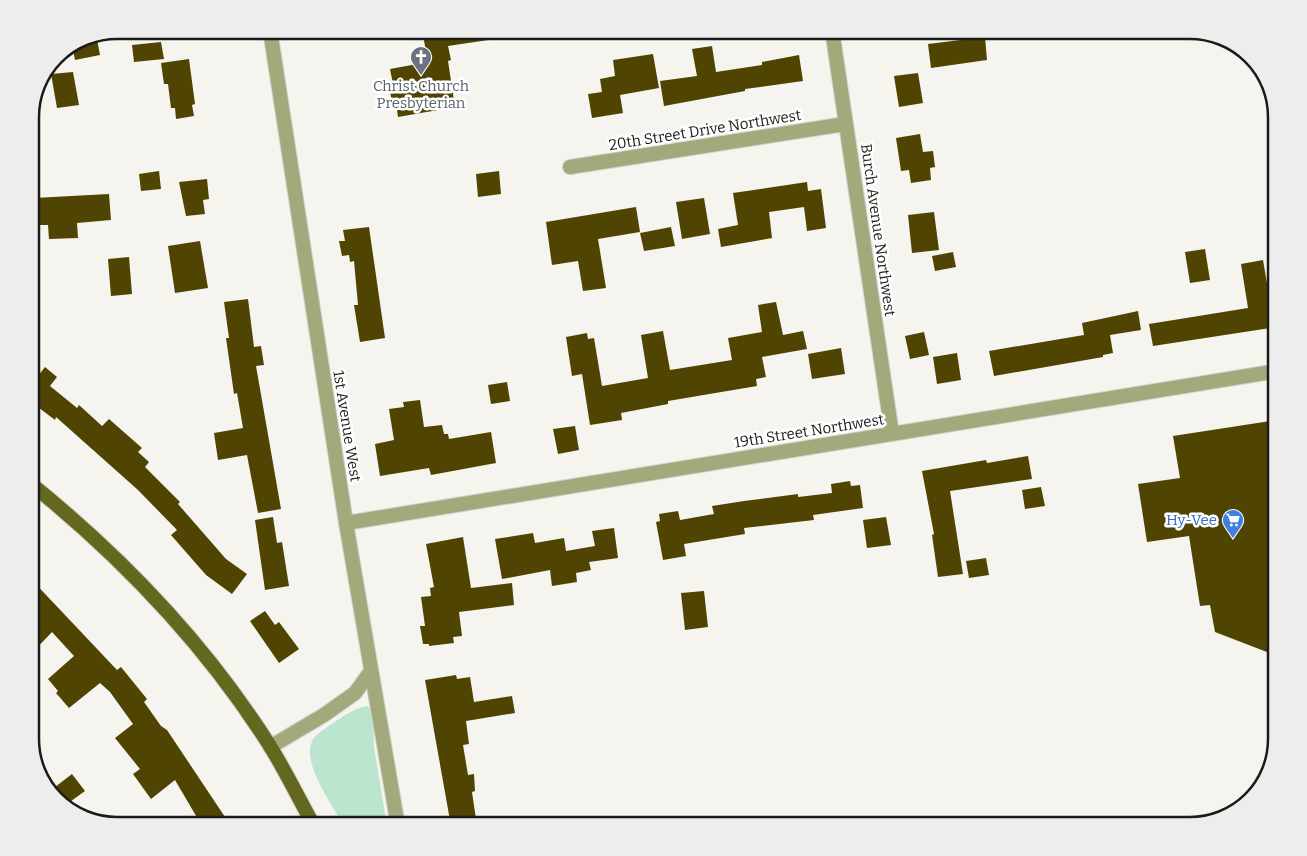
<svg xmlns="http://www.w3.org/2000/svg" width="1307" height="856" font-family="Bitter,serif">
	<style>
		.green { fill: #bce5d0 }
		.building { fill: #504402 }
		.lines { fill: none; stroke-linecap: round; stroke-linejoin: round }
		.minor-casing { stroke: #d2d1cd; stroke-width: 16 }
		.tertiary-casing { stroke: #d2d1cd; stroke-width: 16 }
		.primary-casing { stroke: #d2d1cd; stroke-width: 16 }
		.minor { stroke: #a4a97b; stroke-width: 14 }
		.tertiary { stroke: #a4a97b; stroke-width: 14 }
		.primary { stroke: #64671e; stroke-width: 14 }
		.labels { text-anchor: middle; stroke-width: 5; stroke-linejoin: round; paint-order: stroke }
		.worship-label { font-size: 15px; fill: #5b616d; stroke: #fff }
		.street-label { font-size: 15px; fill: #1b1b19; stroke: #fff }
		.shop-label { font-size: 15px; fill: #366cbe; stroke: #fff; text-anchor: end }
		.rim { fill: none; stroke: #1b1b19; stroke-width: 2.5 }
	</style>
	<rect width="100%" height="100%" fill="#f5f4ef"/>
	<!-- green -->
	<path class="green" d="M 367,706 L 373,712 L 374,747 L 387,826 L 344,826 C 333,806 304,767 311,744 C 314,734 325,729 333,723 C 344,716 354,708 367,706 Z"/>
	<!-- building -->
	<path class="building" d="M 422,30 L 495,30 L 495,39 L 448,46 L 451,60 L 448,61 L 455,107 L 398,117 L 396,103 L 392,103 L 389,85 L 393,84 L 390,69 L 428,62 Z
		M 96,34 L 100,55 L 75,60 L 72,44 L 84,36 Z
		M 985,37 L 987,60 L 931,68 L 928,44 Z
		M 161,42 L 164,59 L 134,62 L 132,45 Z
		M 712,46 L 716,72 L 762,65 L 762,62 L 799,55 L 803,81 L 745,89 L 745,91 L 664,106 L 660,81 L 697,76 L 692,49 Z
		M 653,54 L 659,88 L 620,95 L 623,113 L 592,118 L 588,94 L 602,92 L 600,79 L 615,76 L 613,60 Z
		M 189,59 L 195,104 L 192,105 L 194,116 L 176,119 L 175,108 L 171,108 L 168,84 L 164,84 L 161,63 Z
		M 73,72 L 79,105 L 57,108 L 51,74 Z
		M 918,73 L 923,103 L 899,107 L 894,76 Z
		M 920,134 L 923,152 L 933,151 L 935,167 L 930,168 L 931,180 L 911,183 L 909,170 L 901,171 L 896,138 Z
		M 159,171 L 161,189 L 141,191 L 139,174 Z
		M 499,171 L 501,194 L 478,197 L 476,174 Z
		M 207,179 L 209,199 L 203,200 L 205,214 L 186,216 L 179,182 Z
		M 807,182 L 808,191 L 821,189 L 826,228 L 807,231 L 804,207 L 769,212 L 772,238 L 721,247 L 718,229 L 738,225 L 733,193 Z
		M 109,194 L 111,220 L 77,223 L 78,238 L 49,239 L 48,225 L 36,225 L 34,198 Z
		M 704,198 L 710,234 L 682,239 L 676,202 Z
		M 636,207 L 640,232 L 598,239 L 606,288 L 583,291 L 578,261 L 552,265 L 546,222 Z
		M 934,212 L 939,250 L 912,253 L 908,215 Z
		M 369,227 L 385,338 L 360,342 L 354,305 L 358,305 L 354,261 L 350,262 L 349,255 L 342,256 L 339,241 L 345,241 L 343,230 Z
		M 671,227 L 675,246 L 644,251 L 640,233 Z
		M 200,241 L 208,288 L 175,293 L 168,246 Z
		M 1205,249 L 1210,280 L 1190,283 L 1185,252 Z
		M 953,252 L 956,267 L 935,271 L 932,256 Z
		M 129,257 L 132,294 L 111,296 L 108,259 Z
		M 1263,260 L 1269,295 L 1277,294 L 1277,327 L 1153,346 L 1149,324 L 1248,308 L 1241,264 Z
		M 248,299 L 254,347 L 261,346 L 264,365 L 256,366 L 281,509 L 258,513 L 247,455 L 218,460 L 214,433 L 243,428 L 237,393 L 234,394 L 226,338 L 229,338 L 224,302 Z
		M 776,302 L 783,335 L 803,331 L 807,349 L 762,357 L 766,377 L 756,379 L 757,386 L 668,401 L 668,404 L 621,413 L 622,420 L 590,425 L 582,374 L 572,376 L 566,337 L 587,333 L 588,339 L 594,338 L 602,386 L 648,378 L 641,335 L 663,331 L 670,370 L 732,360 L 728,338 L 762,332 L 758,305 Z
		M 1138,311 L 1141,330 L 1110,335 L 1113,353 L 1103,355 L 1103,357 L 994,376 L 989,351 L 1084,335 L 1082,323 Z
		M 924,332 L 929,355 L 910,359 L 905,336 Z
		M 841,348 L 845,374 L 812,379 L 808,354 Z
		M 957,353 L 961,380 L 937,384 L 933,357 Z
		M 45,367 L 57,377 L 50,386 L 77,408 L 79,405 L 102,426 L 109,419 L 142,448 L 138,452 L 149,462 L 145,467 L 180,502 L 178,504 L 226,559 L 247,574 L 232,594 L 206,575 L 171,535 L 177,530 L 138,490 L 56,417 L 55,420 L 30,401 L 30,386 Z
		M 507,382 L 510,401 L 491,404 L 488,385 Z
		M 420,400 L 424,427 L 442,425 L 444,434 L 448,434 L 449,439 L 491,432 L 496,463 L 431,475 L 429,468 L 380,476 L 375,444 L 394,440 L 389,409 L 404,407 L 403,402 Z
		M 1277,420 L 1277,656 L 1215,632 L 1210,605 L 1200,606 L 1189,536 L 1147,542 L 1138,484 L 1180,478 L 1173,436 Z
		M 575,426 L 579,450 L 558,454 L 553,429 Z
		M 1028,456 L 1032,479 L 950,491 L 963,574 L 938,577 L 932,535 L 934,534 L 922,471 L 986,460 L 987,463 Z
		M 850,481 L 851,486 L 860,485 L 863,508 L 813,515 L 814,520 L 744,528 L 745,534 L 684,544 L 686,556 L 663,560 L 656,522 L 660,521 L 659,514 L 678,511 L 680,520 L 714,514 L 712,506 L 744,501 L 798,494 L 798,497 L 832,493 L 831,484 Z
		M 1041,487 L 1045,506 L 1025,509 L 1022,490 Z
		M 273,517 L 277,543 L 282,542 L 289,586 L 265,590 L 255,520 Z
		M 886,517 L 891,545 L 867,548 L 863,520 Z
		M 614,528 L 618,558 L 589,562 L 591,570 L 576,573 L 577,582 L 552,586 L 550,570 L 502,579 L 495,539 L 533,533 L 535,543 L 564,538 L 566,551 L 595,546 L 592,531 Z
		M 463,537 L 471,588 L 512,583 L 514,605 L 459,612 L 462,636 L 453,637 L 454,643 L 429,646 L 429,644 L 423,644 L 420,626 L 425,626 L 421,597 L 431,596 L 430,588 L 434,587 L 426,544 Z
		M 986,558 L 989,575 L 969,578 L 966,561 Z
		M 30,578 L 117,670 L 121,667 L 147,699 L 144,702 L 161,726 L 167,730 L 231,826 L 202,826 L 175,780 L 151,799 L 133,774 L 140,769 L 115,738 L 133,724 L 110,692 L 100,683 L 69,708 L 56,693 L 58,691 L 48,679 L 74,656 L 52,632 L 30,655 Z
		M 704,591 L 708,627 L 685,630 L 681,593 Z
		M 265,611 L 275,625 L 279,622 L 299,649 L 279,663 L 250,621 Z
		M 456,675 L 457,679 L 470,677 L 474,702 L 512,696 L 515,713 L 466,721 L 469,744 L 463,745 L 468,775 L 474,774 L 475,791 L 472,792 L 477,826 L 451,826 L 425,680 Z
		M 72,774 L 85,791 L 67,804 L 55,787 Z"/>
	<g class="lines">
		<!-- minor casing -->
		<g class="minor-casing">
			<path id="minor" d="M 832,30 L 892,434
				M 570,167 L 845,124
				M 346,523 L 1277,371"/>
		</g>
		<!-- tertiary casing -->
		<g class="tertiary-casing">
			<path id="tertiary" d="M 270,30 L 346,523 L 398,826
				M 270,747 L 324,715 L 355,693 L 371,671"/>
		</g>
		<!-- primary casing -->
		<g class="primary-casing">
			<path id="primary" d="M 30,483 C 123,558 206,645 270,746 C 286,772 299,799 314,826"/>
		</g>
		<!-- minor -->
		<use href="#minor" class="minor"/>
		<!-- tertiary -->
		<use href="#tertiary" class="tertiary"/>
		<!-- primary -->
		<use href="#primary" class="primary"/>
	</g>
	<!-- icons -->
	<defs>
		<g id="church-pin" transform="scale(1.125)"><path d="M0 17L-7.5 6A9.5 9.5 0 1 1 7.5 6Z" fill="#6b7280" stroke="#fff"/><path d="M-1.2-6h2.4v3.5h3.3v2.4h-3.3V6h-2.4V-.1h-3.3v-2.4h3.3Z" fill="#fff"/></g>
		<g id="supermarket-pin" transform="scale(1.125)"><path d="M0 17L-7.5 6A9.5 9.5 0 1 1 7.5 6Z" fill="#3f7fe0" stroke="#fff"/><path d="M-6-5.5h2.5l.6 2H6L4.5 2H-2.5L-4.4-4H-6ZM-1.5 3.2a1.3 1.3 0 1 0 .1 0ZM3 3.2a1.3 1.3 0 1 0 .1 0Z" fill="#fff"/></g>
	</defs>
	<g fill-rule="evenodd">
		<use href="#church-pin" x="421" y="57"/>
		<use href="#supermarket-pin" x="1233" y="520"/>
	</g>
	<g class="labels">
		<!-- worship labels -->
		<g class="worship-label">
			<text x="421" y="91">Christ Church<tspan x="421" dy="17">Presbyterian</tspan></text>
		</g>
		<!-- street labels -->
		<g class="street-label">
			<text transform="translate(705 130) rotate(-9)" y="5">20th Street Drive Northwest</text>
			<text transform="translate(878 230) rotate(82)" y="5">Burch Avenue Northwest</text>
			<text transform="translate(347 426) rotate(81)" y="5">1st Avenue West</text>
			<text transform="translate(809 431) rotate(-9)" y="5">19th Street Northwest</text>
		</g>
		<!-- shop labels -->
		<g class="shop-label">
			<text x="1217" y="525">Hy-Vee</text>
		</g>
	</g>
	<!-- crop -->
	<path d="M0 0H1307V856H0ZM117 39H1190A78 78 0 0 1 1268 117V739A78 78 0 0 1 1190 817H117A78 78 0 0 1 39 739V117A78 78 0 0 1 117 39Z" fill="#ededed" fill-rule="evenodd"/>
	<path class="rim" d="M117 39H1190A78 78 0 0 1 1268 117V739A78 78 0 0 1 1190 817H117A78 78 0 0 1 39 739V117A78 78 0 0 1 117 39Z"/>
</svg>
